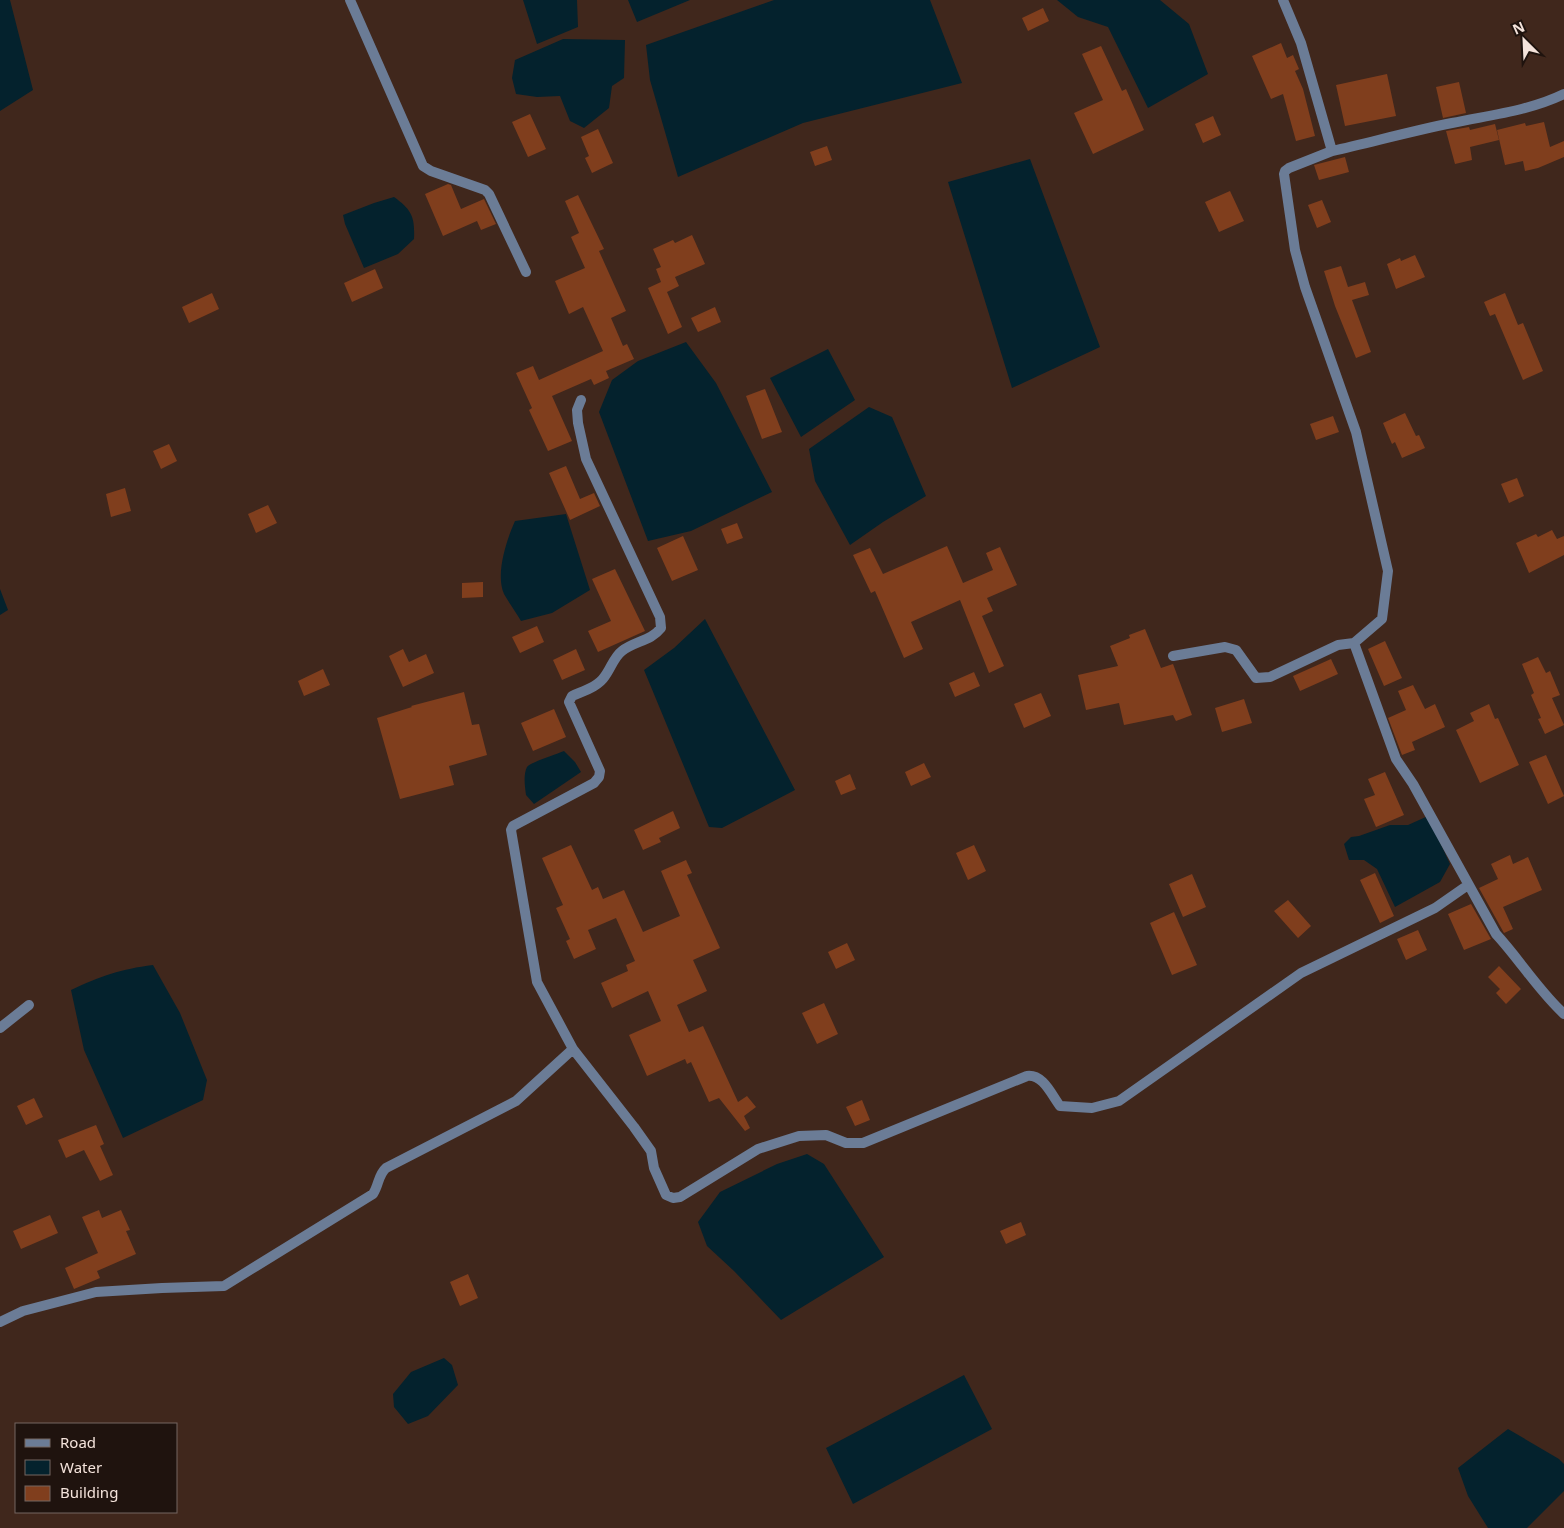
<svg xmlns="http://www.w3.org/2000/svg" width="1564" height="1528" font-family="'Noto Sans',sans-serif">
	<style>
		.water { fill: #04222d }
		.building { fill: #803e1d }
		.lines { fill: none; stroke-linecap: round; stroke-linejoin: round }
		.street { stroke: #6b7c96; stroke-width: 10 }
	</style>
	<rect width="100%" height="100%" fill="#40271c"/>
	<!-- water -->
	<path class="water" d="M 0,0 L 10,0 L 33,90 L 0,111 Z
		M 523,0 L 577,0 L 578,27 L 537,44 Z
		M 628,0 L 690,0 L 637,22 Z
		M 774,0 L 930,0 L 962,83 L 803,123 L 678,177 L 650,80 L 646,45 Z
		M 1057,0 L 1160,0 L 1189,24 L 1208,74 L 1148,108 L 1108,27 L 1078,17 Z
		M 563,39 L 625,40 L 624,78 L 612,86 L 609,108 L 584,128 L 570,121 L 560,96 L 537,97 L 516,94 L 512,78 L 515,60 Z
		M 1030,159 L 1100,347 L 1012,388 L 948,182 Z
		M 394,197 C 412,210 415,217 414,239 L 398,254 L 364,268 L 345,224 L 343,215 L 374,203 Z
		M 686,342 L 716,383 L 772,492 L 691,531 L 648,541 L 599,412 L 612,380 L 638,361 Z
		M 828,349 L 855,400 L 801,437 L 770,378 Z
		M 869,407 L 892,417 L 926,496 L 883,522 L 850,545 L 815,481 L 809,449 Z
		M 566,514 L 590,590 L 552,613 L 521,621 C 516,612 509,603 504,594 C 495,574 507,539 515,521 Z
		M 0,589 L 8,610 L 0,615 Z
		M 705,619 L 795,790 L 722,828 L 709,827 L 644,670 L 674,648 Z
		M 564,751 L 575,762 L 581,772 L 534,804 L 526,795 C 525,787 523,775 527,767 C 531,762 557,754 564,751 Z
		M 1428,816 L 1450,864 L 1440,882 L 1395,907 L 1377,869 L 1364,860 L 1349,860 L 1344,844 L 1351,837 L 1359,836 L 1390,825 L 1408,825 Z
		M 153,965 L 180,1013 L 207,1080 L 203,1100 L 123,1138 L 84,1050 L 71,990 C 101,976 121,969 153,965 Z
		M 807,1154 L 824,1164 L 884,1257 L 781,1320 L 734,1271 L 707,1246 L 698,1222 L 720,1192 L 777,1164 Z
		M 444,1358 L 452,1365 L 458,1385 L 428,1416 L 408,1424 L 394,1407 L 393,1394 L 411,1372 Z
		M 964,1375 L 992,1429 L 853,1504 L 826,1448 Z
		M 1508,1429 L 1559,1459 L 1564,1464 L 1564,1491 L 1527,1528 L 1488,1528 L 1468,1496 L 1458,1468 Z"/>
	<!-- building -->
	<path class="building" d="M 1043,8 L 1049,21 L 1028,31 L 1022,18 Z
		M 1281,43 L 1287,58 L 1293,55 L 1299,69 L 1295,71 L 1303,89 L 1315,136 L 1296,141 L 1283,94 L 1271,99 L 1252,56 Z
		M 1101,46 L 1122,91 L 1126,89 L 1144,130 L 1093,154 L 1074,113 L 1103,100 L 1082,54 Z
		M 1387,74 L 1396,116 L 1345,126 L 1336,85 Z
		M 1459,82 L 1466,113 L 1443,118 L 1436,87 Z
		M 530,114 L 546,149 L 528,157 L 512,122 Z
		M 1213,116 L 1221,135 L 1203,143 L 1195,124 Z
		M 1544,122 L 1550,147 L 1564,141 L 1564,157 L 1538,168 L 1525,171 L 1523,161 L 1505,165 L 1497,130 L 1525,123 L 1526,126 Z
		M 1495,124 L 1499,140 L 1470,147 L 1472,160 L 1455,164 L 1446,131 L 1469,127 L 1470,130 Z
		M 598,129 L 613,163 L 592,173 L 585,158 L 589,156 L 581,137 Z
		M 827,146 L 832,160 L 815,166 L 810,152 Z
		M 1345,157 L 1349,172 L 1319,180 L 1314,165 Z
		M 448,184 L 451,185 L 461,209 L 484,199 L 496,224 L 481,230 L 477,221 L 443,236 L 425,194 Z
		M 1230,191 L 1244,221 L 1219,232 L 1205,202 Z
		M 578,195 L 604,249 L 599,251 L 626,311 L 611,318 L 623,346 L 627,344 L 634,359 L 606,371 L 609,378 L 594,385 L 591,379 L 552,396 L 572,441 L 548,451 L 529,410 L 532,408 L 516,373 L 533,366 L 539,380 L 603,351 L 583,307 L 569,314 L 555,281 L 585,268 L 571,237 L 579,233 L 565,201 Z
		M 1322,200 L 1331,222 L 1317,228 L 1308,205 Z
		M 692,235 L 705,264 L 675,277 L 679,286 L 667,292 L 682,327 L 668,334 L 648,288 L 661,282 L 656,269 L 661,267 L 653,249 L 673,240 L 675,243 Z
		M 1415,255 L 1425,277 L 1396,289 L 1387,264 L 1400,258 L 1401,261 Z
		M 1341,266 L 1348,287 L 1365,282 L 1369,295 L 1352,300 L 1371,352 L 1356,358 L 1335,306 L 1324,271 Z
		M 375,269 L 383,288 L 352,302 L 344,283 Z
		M 212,293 L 219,309 L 189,323 L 182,307 Z
		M 1505,293 L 1518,325 L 1523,323 L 1543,371 L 1523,380 L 1495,314 L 1490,316 L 1484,302 Z
		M 715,307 L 721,322 L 698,332 L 691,318 Z
		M 765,389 L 782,432 L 762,439 L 746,396 Z
		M 1405,413 L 1416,436 L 1419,435 L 1425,448 L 1402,458 L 1395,442 L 1392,444 L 1383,423 Z
		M 1333,416 L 1339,432 L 1316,440 L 1310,424 Z
		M 169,444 L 177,461 L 161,469 L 153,451 Z
		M 566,466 L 580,499 L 594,493 L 600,506 L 570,520 L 549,473 Z
		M 1517,478 L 1524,496 L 1509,503 L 1501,484 Z
		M 125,488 L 131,511 L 111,517 L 106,494 Z
		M 268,505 L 277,523 L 256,533 L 248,514 Z
		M 737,523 L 743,538 L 727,544 L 721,529 Z
		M 1552,530 L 1557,539 L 1564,536 L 1564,555 L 1529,573 L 1516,543 L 1536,534 L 1538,537 Z
		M 683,536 L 698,570 L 672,581 L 657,548 Z
		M 947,546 L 963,583 L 993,570 L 986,553 L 1000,547 L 1017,585 L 987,598 L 993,611 L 982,616 L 1004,666 L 989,673 L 960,600 L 911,622 L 923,649 L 904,658 L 875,591 L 871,593 L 853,555 L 870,548 L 883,574 Z
		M 615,569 L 645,631 L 598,652 L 588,631 L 611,621 L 592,579 Z
		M 483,582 L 483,597 L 462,598 L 462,583 Z
		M 537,626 L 544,642 L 520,653 L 512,637 Z
		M 1145,629 L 1161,668 L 1173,664 L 1192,715 L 1176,721 L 1173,715 L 1124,725 L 1119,703 L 1086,710 L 1078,675 L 1118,666 L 1110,646 L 1130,638 L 1129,635 Z
		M 1385,641 L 1402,678 L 1384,686 L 1368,649 Z
		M 403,649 L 409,662 L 426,654 L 434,673 L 403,687 L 389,656 Z
		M 576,649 L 585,670 L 562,680 L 553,660 Z
		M 1538,657 L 1546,673 L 1550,671 L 1560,695 L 1552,698 L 1564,725 L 1545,734 L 1538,719 L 1541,718 L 1531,695 L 1534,693 L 1522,664 Z
		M 1331,659 L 1338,674 L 1300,691 L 1293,676 Z
		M 323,669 L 330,685 L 304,696 L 298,681 Z
		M 974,672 L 980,686 L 955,697 L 949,683 Z
		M 1413,685 L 1425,709 L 1435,704 L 1445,727 L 1412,742 L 1415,750 L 1402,755 L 1388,718 L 1406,710 L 1398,691 Z
		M 464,692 L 472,725 L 479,724 L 487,755 L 449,766 L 454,785 L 400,799 L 377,718 L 412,707 L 411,706 Z
		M 1041,693 L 1051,716 L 1024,728 L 1014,704 Z
		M 1244,699 L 1252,723 L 1222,732 L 1215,708 Z
		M 1489,704 L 1495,719 L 1498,718 L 1519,765 L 1480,783 L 1456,730 L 1474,721 L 1470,713 Z
		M 554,709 L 566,737 L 533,751 L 521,723 Z
		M 1546,755 L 1564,796 L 1548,804 L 1529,762 Z
		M 924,763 L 931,777 L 911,786 L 905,772 Z
		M 1385,772 L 1404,815 L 1376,827 L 1364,799 L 1375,795 L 1368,779 Z
		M 850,774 L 856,789 L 841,795 L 835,781 Z
		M 673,811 L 680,828 L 659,838 L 661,842 L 643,850 L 634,830 Z
		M 571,845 L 592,890 L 598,887 L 603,899 L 624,890 L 643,932 L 680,916 L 661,871 L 686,860 L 692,873 L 687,875 L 720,948 L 693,960 L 707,991 L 677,1005 L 689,1032 L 703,1026 L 738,1102 L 747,1096 L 756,1107 L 744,1116 L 750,1128 L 745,1131 L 719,1098 L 709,1102 L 691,1062 L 687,1064 L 685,1059 L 647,1076 L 629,1035 L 661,1021 L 648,991 L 612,1008 L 601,983 L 628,971 L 626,965 L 635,961 L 616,918 L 588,930 L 596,949 L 574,959 L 566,941 L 570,939 L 556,908 L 563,905 L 542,858 Z
		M 974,845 L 986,871 L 968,880 L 956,853 Z
		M 1510,855 L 1513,864 L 1528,857 L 1542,890 L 1503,907 L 1513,929 L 1504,933 L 1479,888 L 1498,879 L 1491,864 Z
		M 1375,873 L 1394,916 L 1380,923 L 1360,880 Z
		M 1192,874 L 1206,907 L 1183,917 L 1169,884 Z
		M 1288,900 L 1311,926 L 1298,938 L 1274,911 Z
		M 1471,904 L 1491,939 L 1464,950 L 1448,914 Z
		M 1174,912 L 1197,965 L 1172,975 L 1150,923 Z
		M 1418,930 L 1427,950 L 1406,960 L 1397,939 Z
		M 847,943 L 855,960 L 836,969 L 828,952 Z
		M 1499,966 L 1521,989 L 1506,1004 L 1496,993 L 1500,989 L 1488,977 Z
		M 824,1003 L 838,1034 L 817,1044 L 802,1013 Z
		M 34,1098 L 43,1117 L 26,1125 L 17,1106 Z
		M 862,1100 L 870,1120 L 855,1126 L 846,1107 Z
		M 96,1125 L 104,1144 L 100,1146 L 113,1175 L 100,1181 L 84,1150 L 66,1158 L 58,1140 Z
		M 99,1210 L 102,1218 L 121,1210 L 130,1230 L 126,1231 L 136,1254 L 97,1271 L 100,1278 L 74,1289 L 65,1268 L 98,1253 L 82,1217 Z
		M 50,1215 L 58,1233 L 21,1249 L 13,1231 Z
		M 1021,1222 L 1026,1235 L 1006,1244 L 1000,1231 Z
		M 468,1274 L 478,1298 L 460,1306 L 450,1282 Z"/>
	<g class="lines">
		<!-- street -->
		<path class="street" d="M 350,0 L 423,166 L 431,171 L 485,190 L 489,194 L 526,272
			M 1332,151 C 1372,142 1412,131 1452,123 C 1490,115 1529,111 1564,94
			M 1354,643 L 1396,759 L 1413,784 L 1496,934 C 1520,960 1538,990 1564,1014
			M 1173,656 L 1225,647 L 1236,650 L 1256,678 L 1270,677 L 1338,645 L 1354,643 L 1382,619 L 1388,571 L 1356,432 L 1305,287 L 1295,250 L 1284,174 L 1285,171 L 1289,168 L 1332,151 L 1301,43 L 1283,0
			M 0,1028 L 29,1005
			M 573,1049 L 537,982 L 511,830 L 513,826 L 594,783 L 599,777 L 600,771 L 569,702 L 572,696 C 583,691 598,687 605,676 C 611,668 614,657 622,651 C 635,641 651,641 661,628 L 660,617 L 586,459 L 578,423 L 577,410 L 581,400
			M 0,1322 L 23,1311 L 96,1292 L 162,1288 L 224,1286 L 373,1194 C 379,1185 378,1175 386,1168 L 516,1101 L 573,1049 L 634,1127 L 651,1151 L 654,1168 L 666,1195 L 673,1198 L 680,1197 L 758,1149 L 799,1136 L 826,1135 L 846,1143 L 863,1143 L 1027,1076 C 1043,1074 1051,1094 1060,1106 L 1092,1108 L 1119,1101 L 1301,973 L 1435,908 L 1468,885"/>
	</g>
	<!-- legend -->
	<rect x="15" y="1423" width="162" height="90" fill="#1f130e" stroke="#746660"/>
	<rect x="25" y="1439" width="25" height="8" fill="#6b7c96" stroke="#746660"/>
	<text x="60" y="1448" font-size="15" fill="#f4e3db">Road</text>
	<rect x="25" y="1460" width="25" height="15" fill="#04222d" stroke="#746660"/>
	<text x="60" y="1473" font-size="15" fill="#f4e3db">Water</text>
	<rect x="25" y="1486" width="25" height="15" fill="#803e1d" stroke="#746660"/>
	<text x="60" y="1498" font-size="15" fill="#f4e3db">Building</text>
	<!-- north arrow -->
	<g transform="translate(1524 40) rotate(336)" stroke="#1f130e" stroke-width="4" paint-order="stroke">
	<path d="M0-4L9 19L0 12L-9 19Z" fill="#f4e3db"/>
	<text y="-8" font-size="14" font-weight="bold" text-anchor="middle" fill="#f4e3db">N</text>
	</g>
</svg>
